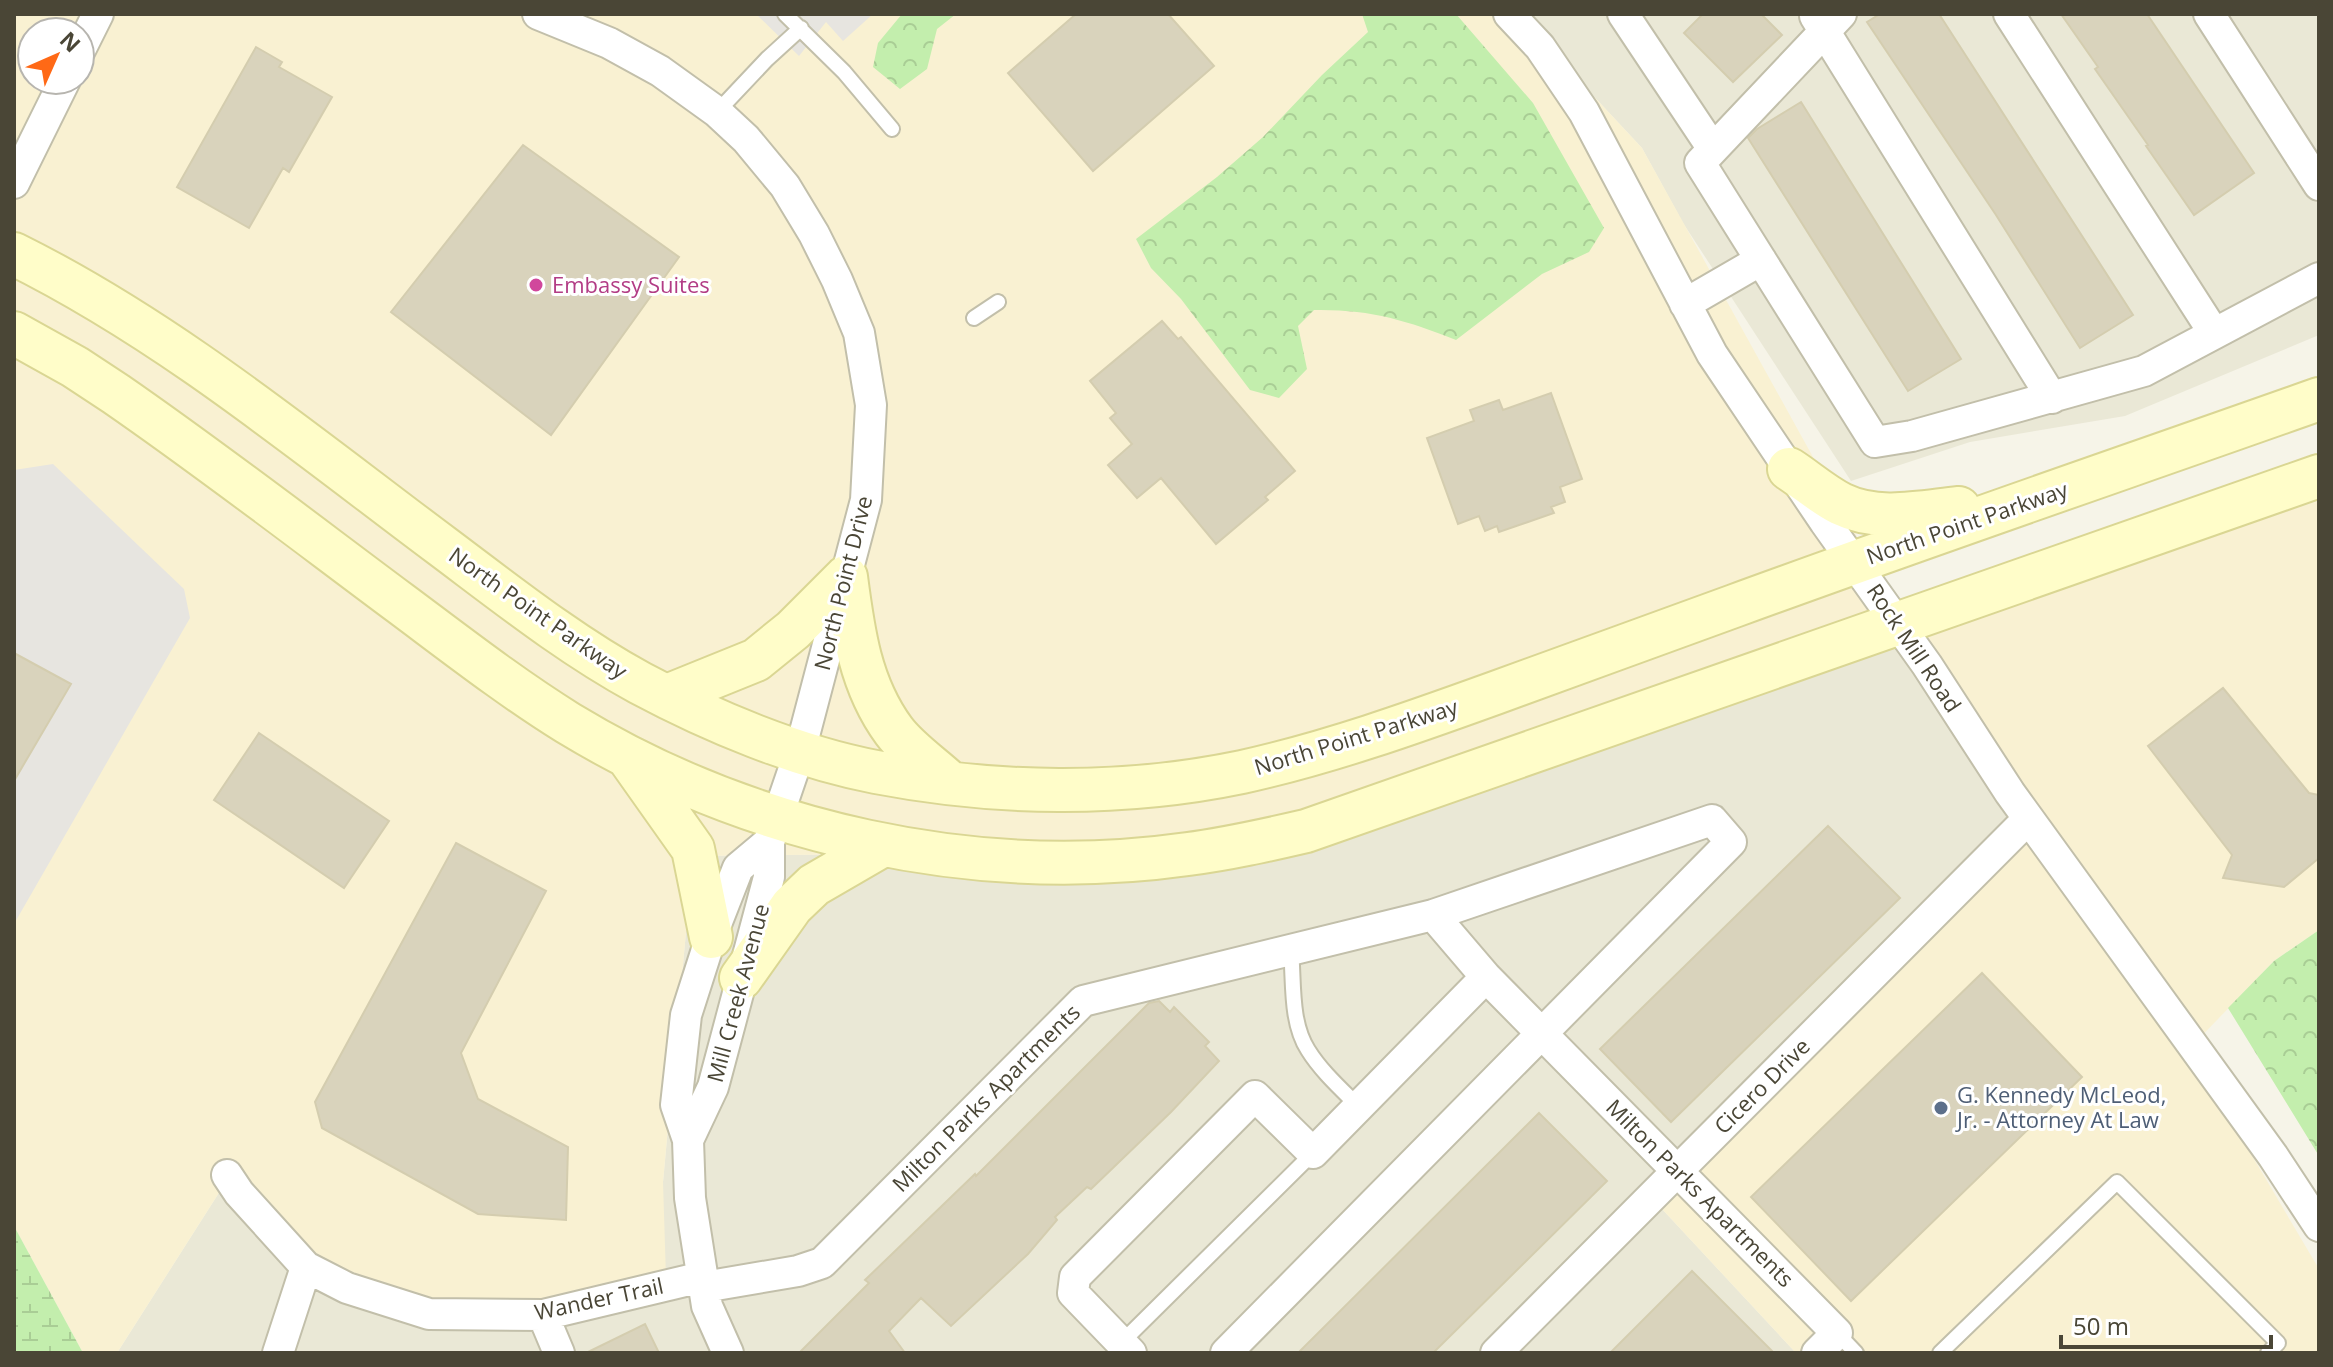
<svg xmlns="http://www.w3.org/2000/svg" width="2333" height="1367" font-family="'Open Sans',sans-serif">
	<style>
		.residential { fill: #eae8d6 }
		.commercial { fill: #f9f1d2; fill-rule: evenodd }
		.forest { fill: url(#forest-crowns) }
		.wetland { fill: url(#wetland-marsh) }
		.parking { fill: #e7e5e0 }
		.building { fill: #d9d3bc; stroke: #d4cdaf; stroke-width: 2 }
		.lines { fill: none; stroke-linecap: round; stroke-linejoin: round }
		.lane-casing { stroke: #c2bfaa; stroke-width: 18 }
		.street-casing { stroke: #c2bfaa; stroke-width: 34 }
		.secondary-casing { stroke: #dad693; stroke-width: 46 }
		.lane { stroke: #fff; stroke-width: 14 }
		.street { stroke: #fff; stroke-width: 30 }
		.secondary { stroke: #fffdc9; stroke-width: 42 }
		.hotel-dot { fill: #d1479c; stroke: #fff; stroke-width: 3 }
		.service-dot { fill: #5c6f8a; stroke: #fff; stroke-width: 3 }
		.labels { text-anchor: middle; stroke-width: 6; stroke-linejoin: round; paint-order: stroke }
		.hotel-label { font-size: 22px; fill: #b23c85; stroke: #fff; text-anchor: start }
		.street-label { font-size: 22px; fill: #4a4636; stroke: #fff }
		.service-label { font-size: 22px; fill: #4e5e75; stroke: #fff; text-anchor: start }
	</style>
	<defs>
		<pattern id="forest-crowns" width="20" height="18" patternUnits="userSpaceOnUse" patternTransform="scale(2)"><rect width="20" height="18" fill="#c3eead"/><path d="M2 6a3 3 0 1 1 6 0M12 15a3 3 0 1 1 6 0" fill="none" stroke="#a9cd95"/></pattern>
		<pattern id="wetland-marsh" width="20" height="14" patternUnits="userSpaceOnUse" patternTransform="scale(2)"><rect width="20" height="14" fill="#c3eead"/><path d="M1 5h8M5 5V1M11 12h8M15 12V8" fill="none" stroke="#a9cd95"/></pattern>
	</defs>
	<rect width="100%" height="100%" fill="#f6f4e8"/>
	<!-- residential -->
	<path class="residential" d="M 1517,14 L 2319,14 L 2319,335 L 2125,416 L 1970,442 L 1851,481 L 1683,223 L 1642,148 Z
		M 1907,627 L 2031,812 L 1649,1195 L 1796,1353 L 117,1353 L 222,1188 L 663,1280 L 663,1182 L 693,856 L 1257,850 Z"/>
	<!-- commercial -->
	<path class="commercial" d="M 14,14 L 1517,14 L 1642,148 L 1907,627 L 2017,589 L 2319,501 L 2319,930 L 2274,961 L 2189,1049 L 2319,1269 L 2319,1353 L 1796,1353 L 1649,1195 L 2031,812 L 1907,627 L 1257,850 L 693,856 L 663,1182 L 666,1278 L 510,1327 L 347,1305 L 222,1188 L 117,1353 L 83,1353 L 14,1226 ZM 32,32 L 80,32 L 80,80 L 32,80 Z"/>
	<!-- forest -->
	<path class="forest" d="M 902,14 L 956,14 L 937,29 L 927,69 L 900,89 L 873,67 L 878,43 Z
		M 1362,14 L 1456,14 L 1533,103 L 1604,228 L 1589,252 L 1542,274 L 1456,340 C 1406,320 1369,309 1314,310 L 1298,326 L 1307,369 L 1279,398 L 1250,390 L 1181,299 L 1151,268 L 1136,239 L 1217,177 L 1263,137 L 1322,75 L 1368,32 Z
		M 2319,930 L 2319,1156 L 2228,1008 L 2274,961 Z"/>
	<!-- wetland -->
	<path class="wetland" d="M 14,1226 L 83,1353 L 14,1353 Z"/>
	<!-- parking -->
	<path class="parking" d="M 756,14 L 873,14 L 843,41 L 826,22 L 799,56 Z
		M 53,464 L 184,589 L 190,618 L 14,924 L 14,470 Z"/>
	<!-- building -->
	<path class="building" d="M 1076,14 L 1168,14 L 1214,66 L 1093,171 L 1008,73 Z
		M 1703,14 L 1761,14 L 1782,35 L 1733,82 L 1684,33 Z
		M 1880,14 L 1939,14 L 2133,315 L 2080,348 L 1996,215 L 1867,22 Z
		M 2061,14 L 2147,14 L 2254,173 L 2194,215 L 2146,146 L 2148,145 L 2095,69 L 2098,67 Z
		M 256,47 L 282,62 L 279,67 L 332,97 L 289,172 L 283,168 L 249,228 L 177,187 Z
		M 1801,102 L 1961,359 L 1908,391 L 1748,138 L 1757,129 Z
		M 523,145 L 679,257 L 551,435 L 391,312 Z
		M 1162,321 L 1178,339 L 1181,337 L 1295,471 L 1265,497 L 1268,500 L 1216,544 L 1161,478 L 1137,498 L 1108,465 L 1132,444 L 1110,418 L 1116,413 L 1090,381 Z
		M 1551,393 L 1582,479 L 1560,487 L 1565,502 L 1551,507 L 1554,513 L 1499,532 L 1497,526 L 1485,531 L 1479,516 L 1458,524 L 1427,438 L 1474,421 L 1470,410 L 1499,400 L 1503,410 Z
		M 14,653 L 71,684 L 14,781 Z
		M 2223,688 L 2309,793 L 2319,795 L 2319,858 L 2284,887 L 2223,878 L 2232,855 L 2148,746 Z
		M 259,733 L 389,821 L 344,888 L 214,800 Z
		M 1828,826 L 1900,898 L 1671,1122 L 1600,1049 Z
		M 456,843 L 546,891 L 461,1053 L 478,1099 L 568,1147 L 566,1220 L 478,1214 L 322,1128 L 315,1102 Z
		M 1982,973 L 2082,1077 L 1851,1301 L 1751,1197 Z
		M 1159,1001 L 1170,1012 L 1174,1007 L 1209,1042 L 1205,1046 L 1219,1061 L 1171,1112 L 1091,1189 L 1087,1187 L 1055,1217 L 1057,1220 L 1028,1254 L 951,1326 L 921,1298 L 889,1331 L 905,1353 L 799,1353 L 869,1283 L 865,1280 L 975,1174 L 976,1176 L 1149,1003 Z
		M 1539,1113 L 1607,1181 L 1433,1353 L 1298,1353 Z
		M 1692,1271 L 1774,1353 L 1610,1353 Z
		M 645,1324 L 659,1353 L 586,1353 Z"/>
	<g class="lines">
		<!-- lane casing -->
		<g class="lane-casing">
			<path id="lane" d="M 785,14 L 844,72 L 892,129
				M 717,112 L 767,59 L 801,28
				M 974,318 L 998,302
				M 1291,950 C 1294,982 1290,1022 1308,1050 C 1321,1071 1341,1089 1358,1106
				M 1837,1333 L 1856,1353
				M 1121,1343 L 1313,1153
				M 1940,1353 L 2117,1182 L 2278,1343 L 2268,1353"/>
		</g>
		<!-- street casing -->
		<g class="street-casing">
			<path id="street" d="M 538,14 L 609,43 L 660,71 L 717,112 L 746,139 L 785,186 L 814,234 L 837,280 L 859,333 L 871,405 L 866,500 L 800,751 L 769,842 L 769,877 L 713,1087 L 688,1140
				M 1509,14 L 1540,47 L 1584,112 L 1712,354 L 1825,522 L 1927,665 L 2010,793 L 2273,1156 L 2319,1226
				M 1623,14 L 1713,149
				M 1841,14 L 1700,163 L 1875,442 L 1912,436 L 2144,371 L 2319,278
				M 2009,14 L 2214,333
				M 2209,14 L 2319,185
				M 1815,16 L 2052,398
				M 80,50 L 98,14
				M 14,183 L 65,80
				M 1685,304 L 1761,260
				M 1433,915 L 1486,977 L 1837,1333 L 1817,1353
				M 227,1175 L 239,1193 L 306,1267 L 347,1288 L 429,1314 L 543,1315 L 702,1277
				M 704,1287 L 798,1271 L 822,1263 L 1083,1001 L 1433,915 L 1712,820 L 1731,842 L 1226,1353
				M 543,1315 L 559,1353
				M 278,1353 L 306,1267
				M 728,1353 L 707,1306 L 690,1198 L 688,1140 L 676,1105 L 686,1015 L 711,937 L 738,868 L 769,842
				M 1131,1353 L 1073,1293 L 1075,1277 L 1255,1096 L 1313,1153 L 1486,977
				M 1496,1353 L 2028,819"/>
		</g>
		<!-- secondary casing -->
		<g class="secondary-casing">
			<path id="secondary" d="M 14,254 C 169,331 304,443 442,546 C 506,594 570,645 640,683 C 711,721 797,757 876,772 C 996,795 1122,797 1242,772 C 1328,753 1412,723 1495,693 C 1575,664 1654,635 1734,606 C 1928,535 2124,468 2319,399
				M 14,333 L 75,367 L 116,394 C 213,461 306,533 400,603 C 455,644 510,687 568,723 C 751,834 975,884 1188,854 C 1228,849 1267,840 1306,831 L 2319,476
				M 1789,469 C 1806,480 1823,495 1841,504 C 1878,522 1920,512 1959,508
				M 846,577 C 853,631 860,685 894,731 C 908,750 932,766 949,782
				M 667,696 L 756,660 L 793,630 L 846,577
				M 630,760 L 693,849 L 711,937
				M 741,978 L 792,906 L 814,885 L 883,845"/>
		</g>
		<!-- lane -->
		<use href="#lane" class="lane"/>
		<!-- street -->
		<use href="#street" class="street"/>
		<!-- secondary -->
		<use href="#secondary" class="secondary"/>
	</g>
	<!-- markers -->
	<circle class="hotel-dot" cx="536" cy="285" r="8"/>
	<circle class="service-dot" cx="1941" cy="1108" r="8"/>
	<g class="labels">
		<!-- hotel labels -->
		<g class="hotel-label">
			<text x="552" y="293">Embassy Suites</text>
		</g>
		<!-- street labels -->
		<g class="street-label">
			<text transform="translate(1967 523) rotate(-19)" y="8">North Point Parkway</text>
			<text transform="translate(843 583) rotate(-76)" y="8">North Point Drive</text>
			<text transform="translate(538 613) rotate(35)" y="8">North Point Parkway</text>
			<text transform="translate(1914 648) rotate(56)" y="8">Rock Mill Road</text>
			<text transform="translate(1356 737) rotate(-17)" y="8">North Point Parkway</text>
			<text transform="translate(738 993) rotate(-75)" y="8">Mill Creek Avenue</text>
			<text transform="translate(1762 1086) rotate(-45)" y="8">Cicero Drive</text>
			<text transform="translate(986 1098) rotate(-45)" y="8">Milton Parks Apartments</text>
			<text transform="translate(1700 1193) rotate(45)" y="8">Milton Parks Apartments</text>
			<text transform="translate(599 1299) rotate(-12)" y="8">Wander Trail</text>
		</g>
		<!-- service labels -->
		<g class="service-label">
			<text x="1957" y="1103">G. Kennedy McLeod,<tspan x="1957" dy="25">Jr. - Attorney At Law</tspan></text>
		</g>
	</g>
	<!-- border -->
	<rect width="2333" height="1367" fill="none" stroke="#4a4636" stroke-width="32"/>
	<!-- north arrow -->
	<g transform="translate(56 56) rotate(45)"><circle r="38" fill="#ffffff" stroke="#b7b5af" stroke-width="2"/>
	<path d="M0-6L14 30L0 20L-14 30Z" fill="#ff6916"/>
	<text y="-12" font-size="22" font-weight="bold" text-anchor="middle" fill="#4a4636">N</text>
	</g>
	<!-- scale -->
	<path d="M2061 1335v12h210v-12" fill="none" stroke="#4a4636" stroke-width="4"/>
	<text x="2073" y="1335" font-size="24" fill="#4a4636" stroke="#ffffff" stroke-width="6" paint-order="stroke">50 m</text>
</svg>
